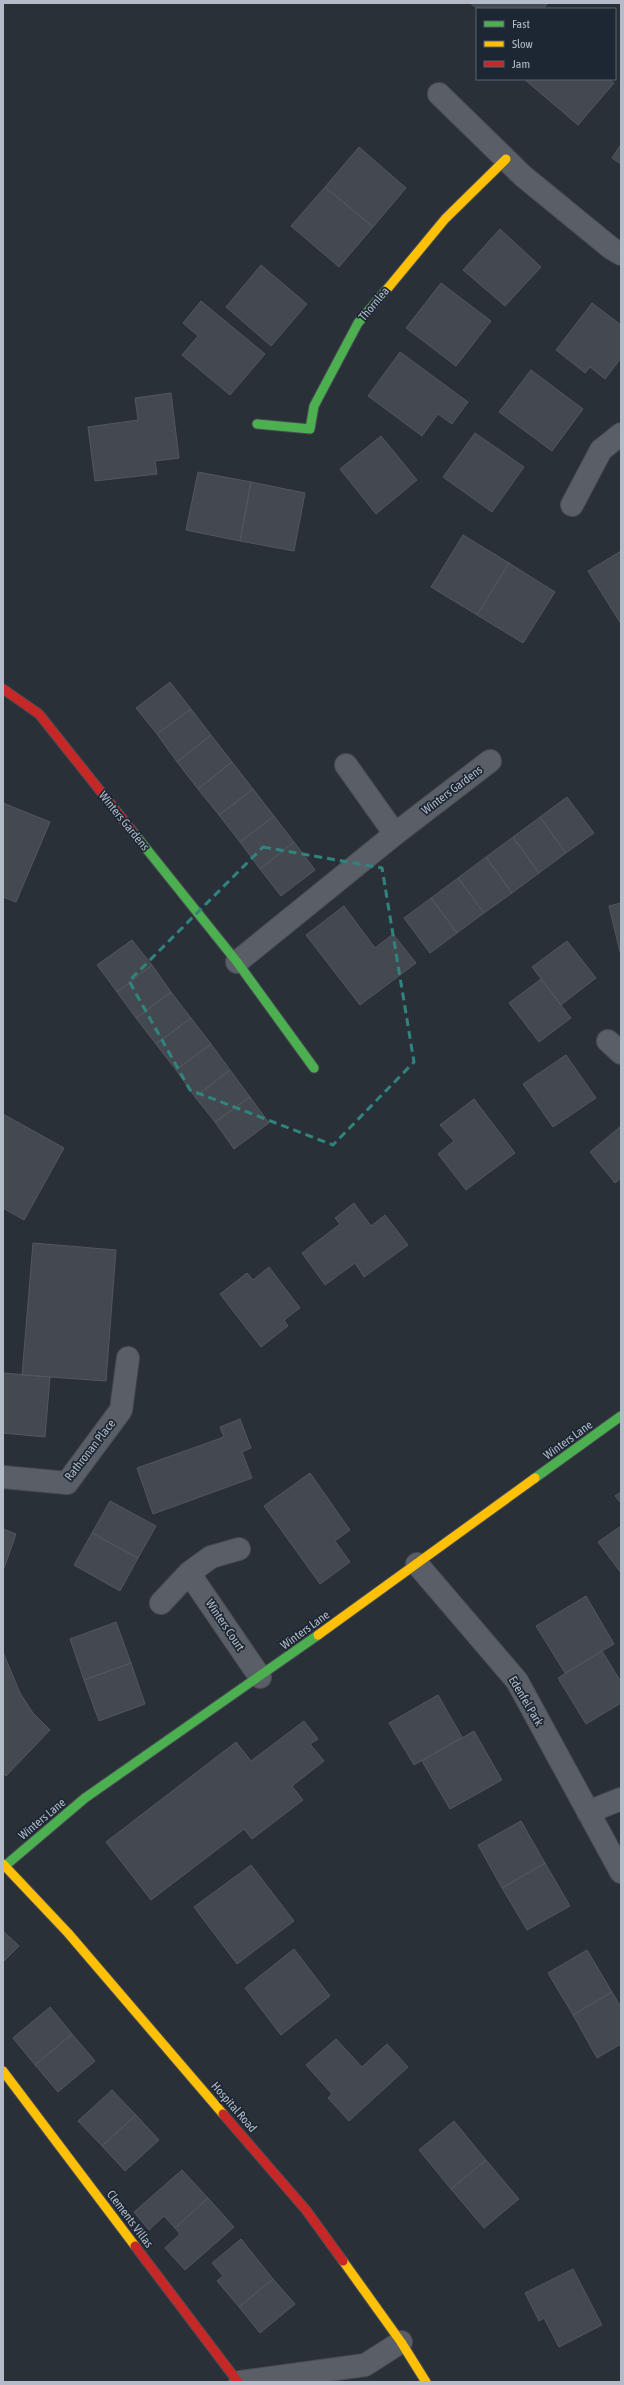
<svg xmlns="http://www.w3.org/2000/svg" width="624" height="2385" font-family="'Asap Condensed',sans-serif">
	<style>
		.building { fill: #444950; stroke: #52575f }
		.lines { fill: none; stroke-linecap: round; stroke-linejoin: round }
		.street-casing { stroke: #484c53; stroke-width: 24 }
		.fast-casing { stroke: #484c53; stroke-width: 11 }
		.slow-casing { stroke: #484c53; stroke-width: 11 }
		.jam-casing { stroke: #484c53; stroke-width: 11 }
		.street { stroke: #5a5e66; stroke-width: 22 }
		.fast { stroke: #4caf50; stroke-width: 9 }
		.slow { stroke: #ffc107; stroke-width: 9 }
		.jam { stroke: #c62828; stroke-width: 9 }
		.marked { fill: none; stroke: #308480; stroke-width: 3; stroke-dasharray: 8 5; stroke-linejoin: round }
		.labels { text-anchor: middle; stroke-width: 3.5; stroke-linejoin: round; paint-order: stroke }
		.street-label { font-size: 12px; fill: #b4bcc9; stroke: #1d2633 }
	</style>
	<rect width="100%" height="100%" fill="#2a3038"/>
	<!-- building -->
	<path class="building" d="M 470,3 L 548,3 L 543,9 L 478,9 Z
		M 524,79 L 608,79 L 614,83 L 578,125 Z
		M 621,144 L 621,164 L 612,158 Z
		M 359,147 L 406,188 L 373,227 L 325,187 Z
		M 325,187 L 373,227 L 339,267 L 291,226 Z
		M 500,229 L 541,267 L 505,306 L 463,270 Z
		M 261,265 L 307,304 L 271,346 L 226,307 Z
		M 441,283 L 491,321 L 456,366 L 406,328 Z
		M 201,301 L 265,354 L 230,395 L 182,355 L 198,336 L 183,323 Z
		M 592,303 L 621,325 L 621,358 L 605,379 L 590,367 L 585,373 L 556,350 Z
		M 400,352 L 468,402 L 452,424 L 438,414 L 422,436 L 368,396 Z
		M 531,370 L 583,409 L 552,451 L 499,412 Z
		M 171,393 L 179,458 L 155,461 L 157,474 L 95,481 L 88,427 L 138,420 L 135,398 Z
		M 475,433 L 524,467 L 492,512 L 443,477 Z
		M 381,436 L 417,480 L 376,514 L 340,469 Z
		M 198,472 L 251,482 L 240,541 L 186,530 Z
		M 251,482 L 305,493 L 294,551 L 240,541 Z
		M 463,535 L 509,563 L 477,615 L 431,587 Z
		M 621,551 L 621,624 L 588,571 Z
		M 509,563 L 555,592 L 523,643 L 477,615 Z
		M 170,682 L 191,709 L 157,734 L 136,708 Z
		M 191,709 L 211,735 L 177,762 L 157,734 Z
		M 211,735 L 232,762 L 198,789 L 177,762 Z
		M 232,762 L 253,789 L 219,815 L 198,789 Z
		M 253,789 L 274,816 L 240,842 L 219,815 Z
		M 567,797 L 594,833 L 566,853 L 540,817 Z
		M 3,803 L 50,822 L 16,902 L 3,897 Z
		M 274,816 L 294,842 L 260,869 L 240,842 Z
		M 540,817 L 566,853 L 539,873 L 513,837 Z
		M 513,837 L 539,873 L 512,893 L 486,857 Z
		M 294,842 L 315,870 L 281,896 L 260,869 Z
		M 486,857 L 512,893 L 484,913 L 458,878 Z
		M 458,878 L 484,913 L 457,933 L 431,898 Z
		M 431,898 L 457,933 L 430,953 L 404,918 Z
		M 621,903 L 621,952 L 620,952 L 609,906 Z
		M 344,906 L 375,948 L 393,934 L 416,963 L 360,1005 L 306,935 Z
		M 132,940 L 152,965 L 117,992 L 97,965 Z
		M 567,941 L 596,978 L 561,1005 L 532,967 Z
		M 152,965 L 171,992 L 136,1018 L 117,992 Z
		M 541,979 L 571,1018 L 539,1042 L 509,1003 Z
		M 171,992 L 191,1018 L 156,1044 L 136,1018 Z
		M 191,1018 L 211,1044 L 176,1070 L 156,1044 Z
		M 211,1044 L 230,1070 L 195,1097 L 176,1070 Z
		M 566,1055 L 596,1098 L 553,1127 L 523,1084 Z
		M 230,1070 L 250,1097 L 215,1122 L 195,1097 Z
		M 250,1097 L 269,1123 L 234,1149 L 215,1122 Z
		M 474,1099 L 515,1153 L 466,1190 L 438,1154 L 454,1141 L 440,1125 Z
		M 3,1114 L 64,1148 L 24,1220 L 3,1208 Z
		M 621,1126 L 621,1178 L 615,1183 L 590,1152 Z
		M 354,1203 L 371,1226 L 385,1215 L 408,1245 L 364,1277 L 355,1263 L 325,1285 L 302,1253 L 340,1224 L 335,1218 Z
		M 33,1243 L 116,1250 L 106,1381 L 22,1375 Z
		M 269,1267 L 300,1308 L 284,1320 L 288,1326 L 261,1347 L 220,1294 L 247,1273 L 253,1280 Z
		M 3,1373 L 50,1377 L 45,1437 L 3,1433 Z
		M 240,1419 L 251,1448 L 242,1452 L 252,1478 L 153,1514 L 137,1468 L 224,1437 L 220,1427 Z
		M 310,1473 L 350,1530 L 335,1541 L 350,1562 L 320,1584 L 264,1506 Z
		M 621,1492 L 621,1503 L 615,1496 Z
		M 110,1501 L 156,1526 L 138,1558 L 92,1533 Z
		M 621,1526 L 621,1573 L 598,1542 Z
		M 3,1529 L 16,1534 L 3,1571 Z
		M 92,1533 L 138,1558 L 120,1591 L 74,1565 Z
		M 586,1596 L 614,1644 L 565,1673 L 536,1626 Z
		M 116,1622 L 131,1663 L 84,1680 L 70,1639 Z
		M 602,1651 L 621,1682 L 621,1703 L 586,1724 L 558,1678 Z
		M 3,1652 L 20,1693 L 33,1713 L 50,1730 L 6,1776 L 3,1773 Z
		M 131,1663 L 145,1704 L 99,1721 L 84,1680 Z
		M 438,1695 L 462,1737 L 414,1765 L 389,1723 Z
		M 304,1721 L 318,1739 L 310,1744 L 324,1761 L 292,1786 L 303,1800 L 252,1839 L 244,1829 L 151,1900 L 106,1842 L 236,1742 L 251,1761 Z
		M 474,1731 L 502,1780 L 450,1809 L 422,1761 Z
		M 521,1821 L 545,1863 L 502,1888 L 478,1845 Z
		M 545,1863 L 570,1906 L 527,1930 L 502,1888 Z
		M 251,1865 L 294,1921 L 237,1964 L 194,1907 Z
		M 3,1931 L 19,1946 L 3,1962 Z
		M 294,1949 L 330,1996 L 281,2035 L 245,1988 Z
		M 587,1950 L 612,1992 L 573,2015 L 548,1973 Z
		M 612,1992 L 621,2007 L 621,2044 L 597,2058 L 573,2015 Z
		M 50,2007 L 72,2034 L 35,2065 L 13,2038 Z
		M 72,2034 L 95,2061 L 58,2092 L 35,2065 Z
		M 336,2039 L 362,2067 L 387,2044 L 408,2067 L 349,2121 L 328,2098 L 332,2094 L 306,2065 Z
		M 112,2090 L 136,2115 L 102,2146 L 78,2121 Z
		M 136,2115 L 159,2140 L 125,2171 L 102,2146 Z
		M 454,2121 L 486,2160 L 451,2189 L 419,2150 Z
		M 486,2160 L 519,2199 L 484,2228 L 451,2189 Z
		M 182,2170 L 208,2198 L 175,2228 L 164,2216 L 149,2230 L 134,2212 Z
		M 208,2198 L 234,2227 L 185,2270 L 165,2248 L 180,2234 L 175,2228 Z
		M 241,2239 L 273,2279 L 239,2307 L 217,2281 L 223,2276 L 212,2263 Z
		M 573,2269 L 602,2325 L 559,2347 L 544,2318 L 539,2321 L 525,2293 Z
		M 273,2279 L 295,2304 L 260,2333 L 239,2307 Z"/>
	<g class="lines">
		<!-- street casing -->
		<g class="street-casing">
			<path id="street" d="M 439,94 L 523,176 L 611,248 L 621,254
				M 572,505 L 601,450 L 621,434
				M 346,765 L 395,834
				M 237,962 L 395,834 L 490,761
				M 608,1041 L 621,1053
				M 3,1477 L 67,1483 L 121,1410 L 128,1358
				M 417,1564 L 517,1681 L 621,1872
				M 189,1573 L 260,1677
				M 161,1603 L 189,1573 L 211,1557 L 239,1549
				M 588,1812 L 621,1799
				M 240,2382 L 365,2365 L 401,2342"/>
		</g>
		<!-- fast casing -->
		<g class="fast-casing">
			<path id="fast" d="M 257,424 L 310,429 L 314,406 L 358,323 L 388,288
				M 133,832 L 237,962 L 314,1068
				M 535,1478 L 621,1416
				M 6,1865 L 85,1798 L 318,1635"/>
		</g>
		<!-- slow casing -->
		<g class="slow-casing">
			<path id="slow" d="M 388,288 L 445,219 L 506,159
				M 318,1635 L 535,1478
				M 3,1864 L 68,1933 L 223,2114
				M 3,2071 L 135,2246
				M 343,2261 L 401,2342 L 426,2382"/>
		</g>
		<!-- jam casing -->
		<g class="jam-casing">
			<path id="jam" d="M 3,689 L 39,714 L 133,832
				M 223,2114 L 306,2210 L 343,2261
				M 135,2246 L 238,2382"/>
		</g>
		<!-- street -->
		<use href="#street" class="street"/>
		<!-- fast -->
		<use href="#fast" class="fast"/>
		<!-- slow -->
		<use href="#slow" class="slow"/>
		<!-- jam -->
		<use href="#jam" class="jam"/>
	</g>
	<!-- marked area -->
	<path class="marked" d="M 263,847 L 382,868 L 414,1062 L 333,1145 L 190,1090 L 129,981 Z"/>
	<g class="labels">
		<!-- street labels -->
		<g class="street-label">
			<text transform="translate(374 304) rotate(-50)" y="4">Thornlea</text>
			<text transform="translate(452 790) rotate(-37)" y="4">Winters Gardens</text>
			<text transform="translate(124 821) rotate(51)" y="4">Winters Gardens</text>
			<text transform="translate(568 1440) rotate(-36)" y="4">Winters Lane</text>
			<text transform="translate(90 1450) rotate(-52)" y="4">Rathronan Place</text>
			<text transform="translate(225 1625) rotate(56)" y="4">Winters Court</text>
			<text transform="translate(305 1630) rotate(-36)" y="4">Winters Lane</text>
			<text transform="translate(526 1701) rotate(59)" y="4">Edenfel Park</text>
			<text transform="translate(42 1819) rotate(-40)" y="4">Winters Lane</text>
			<text transform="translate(234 2107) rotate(49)" y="4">Hospital Road</text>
			<text transform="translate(130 2219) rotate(53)" y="4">Clements Villas</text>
		</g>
	</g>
	<!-- border -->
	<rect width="624" height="2385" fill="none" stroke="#b4bcc9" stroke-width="8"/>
	<!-- legend -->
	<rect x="476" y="8" width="140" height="72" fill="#1d2633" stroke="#59626f"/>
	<rect x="484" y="21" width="20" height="6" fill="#4caf50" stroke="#59626f"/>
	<text x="512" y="28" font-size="12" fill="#b4bcc9">Fast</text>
	<rect x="484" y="41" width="20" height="6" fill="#ffc107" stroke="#59626f"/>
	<text x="512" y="48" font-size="12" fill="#b4bcc9">Slow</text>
	<rect x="484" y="61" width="20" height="6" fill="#c62828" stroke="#59626f"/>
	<text x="512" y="68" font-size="12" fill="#b4bcc9">Jam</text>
</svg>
